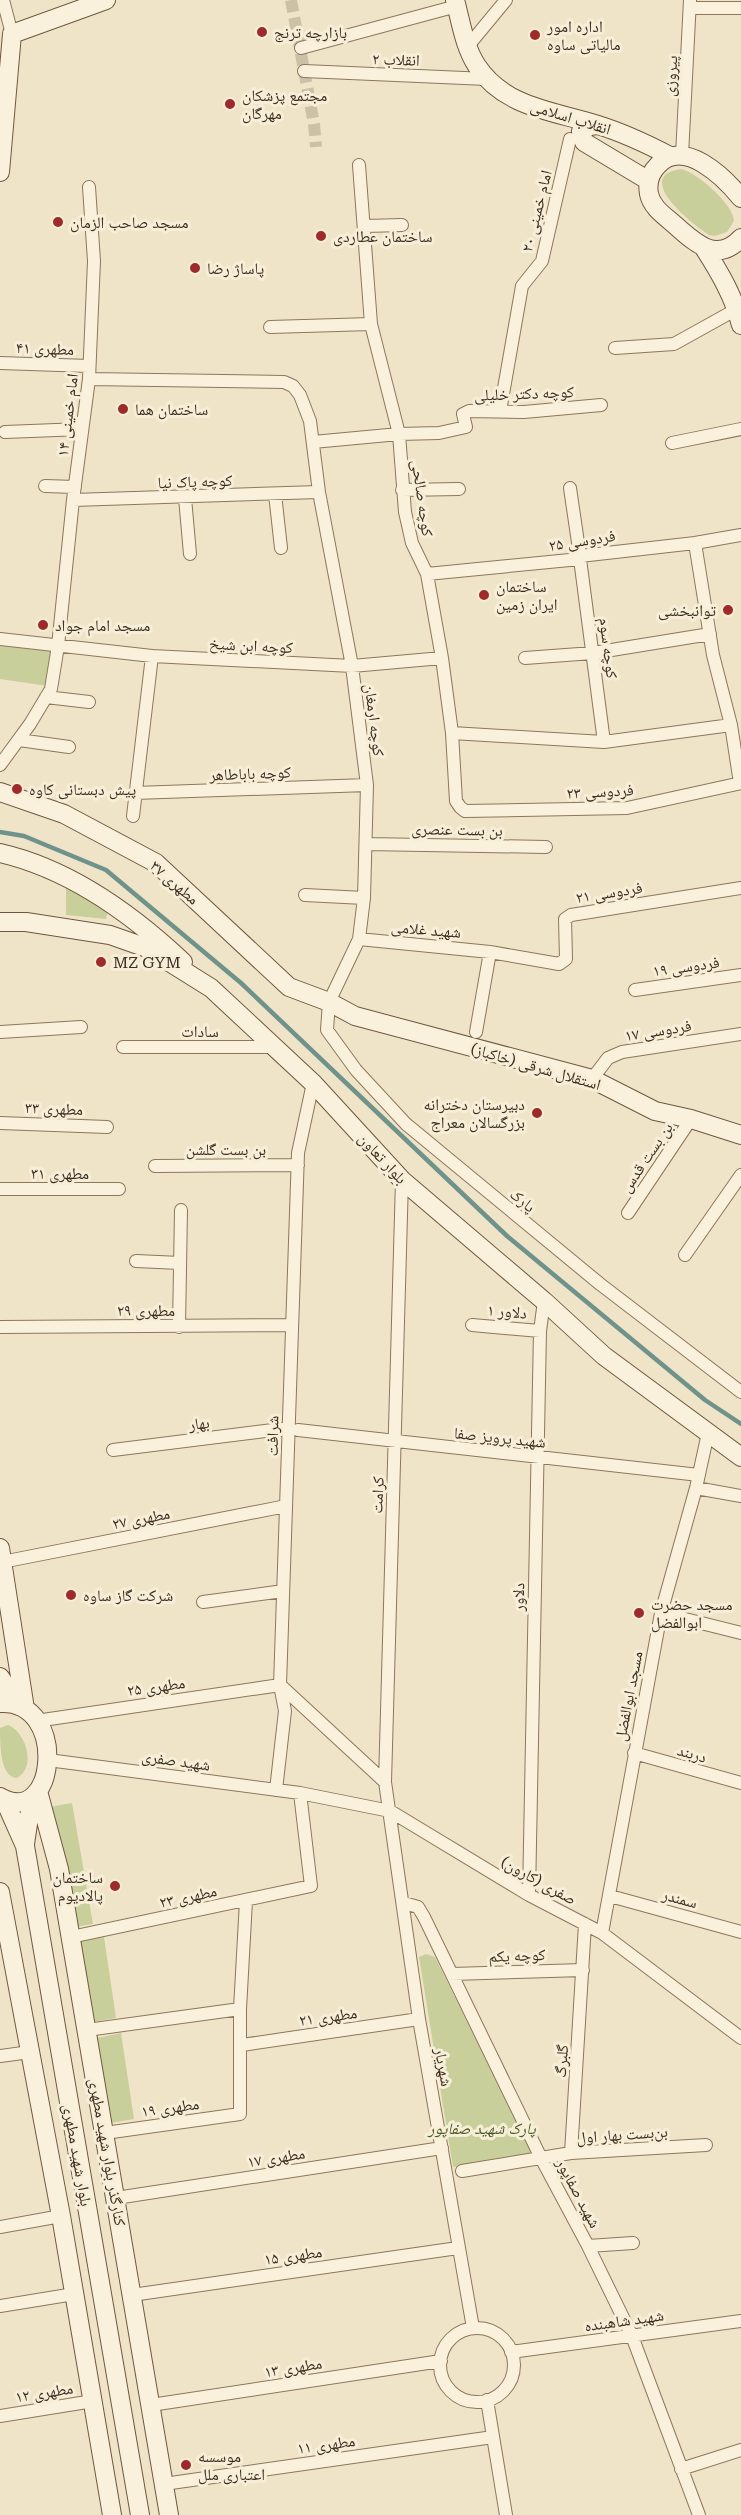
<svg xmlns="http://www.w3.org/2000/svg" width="741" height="2515" font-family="'Roboto Serif','Noto Naskh Arabic',serif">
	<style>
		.green { fill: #c9cf9b }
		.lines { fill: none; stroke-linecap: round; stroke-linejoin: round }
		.stream { stroke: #6f938a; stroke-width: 4.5 }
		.street-tunnel { stroke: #ccc0a6; stroke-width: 12; stroke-dasharray: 12 6; stroke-linecap: butt }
		.street-casing { stroke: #8d765c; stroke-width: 14 }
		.secondary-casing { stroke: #6f573f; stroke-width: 20 }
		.street { stroke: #faf1dc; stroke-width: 12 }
		.secondary { stroke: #faf1dc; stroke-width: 18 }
		.poi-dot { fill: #9e2a2b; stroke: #f7eed8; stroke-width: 2 }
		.labels { text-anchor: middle; stroke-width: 6; stroke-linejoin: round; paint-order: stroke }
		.poi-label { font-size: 16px; fill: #3d2e20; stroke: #f7eed8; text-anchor: start }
		.street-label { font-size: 16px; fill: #3d2e20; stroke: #f7eed8 }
		.park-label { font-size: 16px; font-style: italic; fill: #4d5a26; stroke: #f7eed8 }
	</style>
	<rect width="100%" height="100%" fill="#f0e4c8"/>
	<!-- green -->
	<path class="green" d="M 681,169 C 697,172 734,205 734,221 L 727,232 L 715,236 L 709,235 C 693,225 631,176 681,169 Z
		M 0,641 L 55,648 L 48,686 L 0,679 Z
		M 66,883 L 108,910 L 106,919 L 66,915 Z
		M 8,1725 C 26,1732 37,1767 17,1778 C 0,1777 0,1745 0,1728 Z
		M 72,1803 L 93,1924 L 75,1927 L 49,1807 Z
		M 104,1937 L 116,2018 L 92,2022 L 79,1941 Z
		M 426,1954 L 435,1957 L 533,2155 L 453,2167 L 419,1957 Z
		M 121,2033 L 134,2119 L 111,2123 L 97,2038 Z"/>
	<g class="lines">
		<!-- stream -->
		<path class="stream" d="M 0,832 L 24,836 L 106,870 L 241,983 L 507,1236 L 705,1400 L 741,1424"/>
		<!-- street-tunnel -->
		<path class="street-tunnel" d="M 291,0 L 314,124 L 316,147"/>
		<!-- street casing -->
		<g class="street-casing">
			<path id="street" d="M 3,0 L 12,34
				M 691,8 L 741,8
				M 468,46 L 506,0
				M 301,48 L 457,6
				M 304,71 L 487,79
				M 682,155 L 690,0
				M 359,165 L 371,324 L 399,434 L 405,512 L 412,543 L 427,574 L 442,658 L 452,733 L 456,801 L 460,807 L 465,811 L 627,808 L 741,783
				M 365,226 L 402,225
				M 270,327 L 371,324
				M 615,348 L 674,344 L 737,309
				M 0,363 L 89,366
				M 89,379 L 284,382 L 293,386 L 300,395 L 310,421 L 319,492 L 352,666 L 367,785 L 364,898 L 359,939 L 329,1002 L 327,1030 L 356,1070 L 406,1124 L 600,1284 L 741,1392
				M 500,411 L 522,286 L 542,261 L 570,139
				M 5,432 L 82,429
				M 313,442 L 399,434 L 439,433 L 466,427 L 463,414 L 469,411 L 524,412 L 601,405
				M 672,443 L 741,429
				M 45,486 L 75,487
				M 570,488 L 580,556
				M 402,490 L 459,489
				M 275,494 L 281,548
				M 185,498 L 190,554
				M 73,500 L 319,492
				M 695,543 L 713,655 L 731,725 L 740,783
				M 580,559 L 604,742
				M 427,574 L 580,559 L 580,556 L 695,543 L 741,535
				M 0,639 L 152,656 L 352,666 L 442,658
				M 525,658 L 593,653 L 710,634
				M 46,697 L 89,702
				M 452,733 L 604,742 L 731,725
				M 19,740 L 69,747
				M 0,765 L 30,724 L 51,689 L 58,646 L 73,500 L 89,379 L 94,261 L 89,187
				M 135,793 L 367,785
				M 133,816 L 152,656
				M 366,844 L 546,847
				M 305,895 L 364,898
				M 359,939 L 490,952 L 559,964 L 566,959 L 565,919 L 571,915 L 741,888
				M 635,990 L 741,975
				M 0,1032 L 81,1027
				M 476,1032 L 490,952
				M 123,1047 L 276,1047
				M 592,1079 L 608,1058 L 622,1052 L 741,1034
				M 0,1123 L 107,1127
				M 155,1166 L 298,1165
				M 402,1180 L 385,1782 L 419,2019 L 473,2328
				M 0,1189 L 119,1189
				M 628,1213 L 691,1119
				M 685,1255 L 741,1175
				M 136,1261 L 180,1263
				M 472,1325 L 540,1331
				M 0,1327 L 292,1325
				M 179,1327 L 181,1210
				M 298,1430 L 699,1475
				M 113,1450 L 289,1428
				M 696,1488 L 741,1496
				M 2,1562 L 286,1506
				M 203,1602 L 283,1591
				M 661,1613 L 741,1633
				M 36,1721 L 280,1685 L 385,1782
				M 634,1753 L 741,1783
				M 48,1760 L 300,1793 L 390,1811 L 529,1895 L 602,1933 L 741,2038
				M 276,1790 L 285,1711 L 280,1685 L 298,1153 L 313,1083
				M 529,1895 L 540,1331 L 544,1301
				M 610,1896 L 741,1932
				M 404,1903 L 418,1907 L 424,1917 L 541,2158 L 588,2246 L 632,2336 L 699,2515
				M 602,1933 L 661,1613 L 696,1488 L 708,1433
				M 71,1937 L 311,1886 L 300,1793
				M 452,1974 L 583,1970
				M 87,2030 L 240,2009
				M 242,2045 L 419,2019
				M 0,2056 L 30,2052
				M 105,2133 L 240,2114 L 240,2009 L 246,1901
				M 571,2153 L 585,1924
				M 462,2171 L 571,2153 L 706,2145
				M 116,2198 L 442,2148
				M 0,2227 L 61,2216
				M 588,2246 L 633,2243
				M 132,2295 L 458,2248
				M 0,2306 L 74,2294
				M440 2365a37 37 0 1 1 74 0a37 37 0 1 1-74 0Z
				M 511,2352 L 741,2321
				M 487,2400 L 506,2515
				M 151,2405 L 441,2361
				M 0,2416 L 93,2401
				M 681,2469 L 741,2450
				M 164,2484 L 493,2437"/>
		</g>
		<!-- secondary casing -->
		<g class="secondary-casing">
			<path id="secondary" d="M 455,0 C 461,22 464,46 477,66 C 505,108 554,111 598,125 C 624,133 647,144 670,156
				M 598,125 L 589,126 L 581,132 L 584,142 L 649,181
				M 0,172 L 12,34 L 106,0
				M 741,198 C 724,177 683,137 658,165 C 650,173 647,183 649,194 C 652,208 665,216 675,225 C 695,243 717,264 741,238
				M 704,248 C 720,273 734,297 741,325
				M 0,792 L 64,814 L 156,863 L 289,987 L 329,1002 L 355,1016 L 592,1079 L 655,1111 L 691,1119 L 741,1135
				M 0,853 C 70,869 132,914 183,962
				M 0,922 L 26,922 L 110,935 L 147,948 L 211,988 L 313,1083 L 402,1180 L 544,1301 L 604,1356 L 741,1457
				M 0,1548 L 25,1709
				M 0,1677 L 18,1705
				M 0,1703 C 69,1699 57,1830 0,1797
				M 38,1791 L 59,1869 L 169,2515
				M 4,1799 L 25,1846 L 140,2515
				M 25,1844 L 32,1797
				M 0,1892 L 61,2216 L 112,2515"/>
		</g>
		<!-- street -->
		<use href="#street" class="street"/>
		<!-- secondary -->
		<use href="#secondary" class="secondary"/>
	</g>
	<!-- markers -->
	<g class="poi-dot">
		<circle cx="262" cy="32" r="6"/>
		<circle cx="535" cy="35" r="6"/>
		<circle cx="230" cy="104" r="6"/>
		<circle cx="58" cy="222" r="6"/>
		<circle cx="321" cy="236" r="6"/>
		<circle cx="195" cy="268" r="6"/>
		<circle cx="123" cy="409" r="6"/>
		<circle cx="484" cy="595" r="6"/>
		<circle cx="728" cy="610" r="6"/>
		<circle cx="43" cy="625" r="6"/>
		<circle cx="17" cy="789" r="6"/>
		<circle cx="101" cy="962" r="6"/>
		<circle cx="537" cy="1113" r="6"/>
		<circle cx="71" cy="1595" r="6"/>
		<circle cx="639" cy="1613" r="6"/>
		<circle cx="115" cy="1886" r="6"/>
		<circle cx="186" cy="2465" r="6"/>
	</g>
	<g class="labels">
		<!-- poi labels -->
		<g class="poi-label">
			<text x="547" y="32">اداره امور<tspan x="547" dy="18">مالیاتی ساوه</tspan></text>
			<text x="274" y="38">بازارچه ترنج</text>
			<text x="242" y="101">مجتمع پزشكان<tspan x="242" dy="18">مهرگان</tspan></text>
			<text x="70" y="228">مسجد صاحب الزمان</text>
			<text x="333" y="242">ساختمان عطاردی</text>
			<text x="207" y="274">پاساژ رضا</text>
			<text x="135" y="415">ساختمان هما</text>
			<text x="496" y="592">ساختمان<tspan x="496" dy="18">ایران زمین</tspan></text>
			<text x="716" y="616" text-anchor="end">توانبخشی</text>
			<text x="55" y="631">مسجد امام جواد</text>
			<text x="29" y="795">پیش دبستانی کاوه</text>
			<text x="113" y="968">MZ GYM</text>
			<text x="525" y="1110" text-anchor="end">دبیرستان دخترانه<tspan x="525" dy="18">بزرگسالان معراج</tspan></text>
			<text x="83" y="1601">شرکت گاز ساوه</text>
			<text x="651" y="1610">مسجد حضرت<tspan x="651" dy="18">ابوالفضل</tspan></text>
			<text x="103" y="1883" text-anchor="end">ساختمان<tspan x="103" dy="18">پالادیوم</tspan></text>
			<text x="198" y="2462">موسسه<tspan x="198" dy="18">اعتباری ملل</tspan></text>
		</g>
		<!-- street labels -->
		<g class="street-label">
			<text transform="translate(396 59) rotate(2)" y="6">انقلاب ۲</text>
			<text transform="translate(670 76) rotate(-86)" y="6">پیروزی</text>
			<text transform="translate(571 117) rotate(17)" y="6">انقلاب اسلامی</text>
			<text transform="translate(536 211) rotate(-76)" y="6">امام خمینی ۲۰</text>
			<text transform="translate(45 348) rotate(2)" y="6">مطهری ۴۱</text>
			<text transform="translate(524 393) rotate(-2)" y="6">کوچه دکتر خلیلی</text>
			<text transform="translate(67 415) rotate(-83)" y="6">امام خمینی ۱۴</text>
			<text transform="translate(195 481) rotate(-2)" y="6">کوچه پاک نیا</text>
			<text transform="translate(423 498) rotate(82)" y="6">کوچه صالحی</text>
			<text transform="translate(582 540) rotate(-9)" y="6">فردوسی ۲۵</text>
			<text transform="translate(251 645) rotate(3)" y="6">کوچه ابن شیخ</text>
			<text transform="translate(609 648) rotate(83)" y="6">کوچه سوم</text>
			<text transform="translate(375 720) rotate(83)" y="6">کوچه ارمغان</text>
			<text transform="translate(250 773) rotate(-2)" y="6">کوچه باباطاهر</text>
			<text transform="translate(600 791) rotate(-3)" y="6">فردوسی ۲۳</text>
			<text transform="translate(457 829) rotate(1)" y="6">بن بست عنصری</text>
			<text transform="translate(175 882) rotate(41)" y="6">مطهری ۳۷</text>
			<text transform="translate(609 892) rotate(-9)" y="6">فردوسی ۲۱</text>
			<text transform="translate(426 929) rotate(5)" y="6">شهید غلامی</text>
			<text transform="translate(686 966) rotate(-8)" y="6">فردوسی ۱۹</text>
			<text transform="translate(658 1030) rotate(-9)" y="6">فردوسی ۱۷</text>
			<text x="200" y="1037">سادات</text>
			<text transform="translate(536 1066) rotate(16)" y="6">استقلال شرقی (خاکباز)</text>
			<text transform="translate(54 1108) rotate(2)" y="6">مطهری ۳۳</text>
			<text x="226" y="1155">بن بست گلشن</text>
			<text transform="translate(646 1157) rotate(-56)" y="6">بن بست قدس</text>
			<text transform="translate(383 1158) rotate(47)" y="6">بلوار تعاون</text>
			<text x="60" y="1179">مطهری ۳۱</text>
			<text transform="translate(523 1200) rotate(39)" y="6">پارک</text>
			<text x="146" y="1316">مطهری ۲۹</text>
			<text transform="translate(507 1311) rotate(5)" y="6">دلاور ۱</text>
			<text transform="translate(199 1423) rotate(-7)" y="6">بهار</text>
			<text transform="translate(272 1436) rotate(-89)" y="6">شرافت</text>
			<text transform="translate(500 1437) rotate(6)" y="6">شهید پرویز صفا</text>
			<text transform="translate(377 1495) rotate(-88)" y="6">کرامت</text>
			<text transform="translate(141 1518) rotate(-11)" y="6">مطهری ۲۷</text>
			<text transform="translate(518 1597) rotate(-89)" y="6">دلاور</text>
			<text transform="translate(156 1686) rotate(-8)" y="6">مطهری ۲۵</text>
			<text transform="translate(628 1696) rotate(-79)" y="6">مسجد ابوالفضل</text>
			<text transform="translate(692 1753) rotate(16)" y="6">دربند</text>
			<text transform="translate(176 1760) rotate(8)" y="6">شهید صفری</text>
			<text transform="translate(539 1880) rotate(29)" y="6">صفری (کارون)</text>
			<text transform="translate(188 1896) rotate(-12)" y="6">مطهری ۲۳</text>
			<text transform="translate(680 1898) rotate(15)" y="6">سمندر</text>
			<text transform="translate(517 1955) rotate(-2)" y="6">کوچه یکم</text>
			<text transform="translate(328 2016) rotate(-8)" y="6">مطهری ۲۱</text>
			<text transform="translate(561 2061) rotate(-86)" y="6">گلبرگ</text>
			<text transform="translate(444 2067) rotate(80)" y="6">شهریار</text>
			<text transform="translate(170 2107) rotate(-8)" y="6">مطهری ۱۹</text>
			<text transform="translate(622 2134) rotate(-4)" y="6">بن‌بست بهار اول</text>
			<text transform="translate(108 2152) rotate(80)" y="6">کنارگذر بلوار شهید مطهری</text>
			<text transform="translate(78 2155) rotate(80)" y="6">بلوار شهید مطهری</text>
			<text transform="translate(276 2157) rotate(-9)" y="6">مطهری ۱۷</text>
			<text transform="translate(579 2193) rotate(62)" y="6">شهید صفاپور</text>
			<text transform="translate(293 2255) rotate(-8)" y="6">مطهری ۱۵</text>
			<text transform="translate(624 2320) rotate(-8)" y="6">شهید شاهبنده</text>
			<text transform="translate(293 2367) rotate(-9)" y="6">مطهری ۱۳</text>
			<text transform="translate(44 2392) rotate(-9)" y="6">مطهری ۱۲</text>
			<text transform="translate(326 2444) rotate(-8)" y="6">مطهری ۱۱</text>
		</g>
		<!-- park labels -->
		<g class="park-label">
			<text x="482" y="2134">پارک شهید صفاپور</text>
		</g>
	</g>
</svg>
